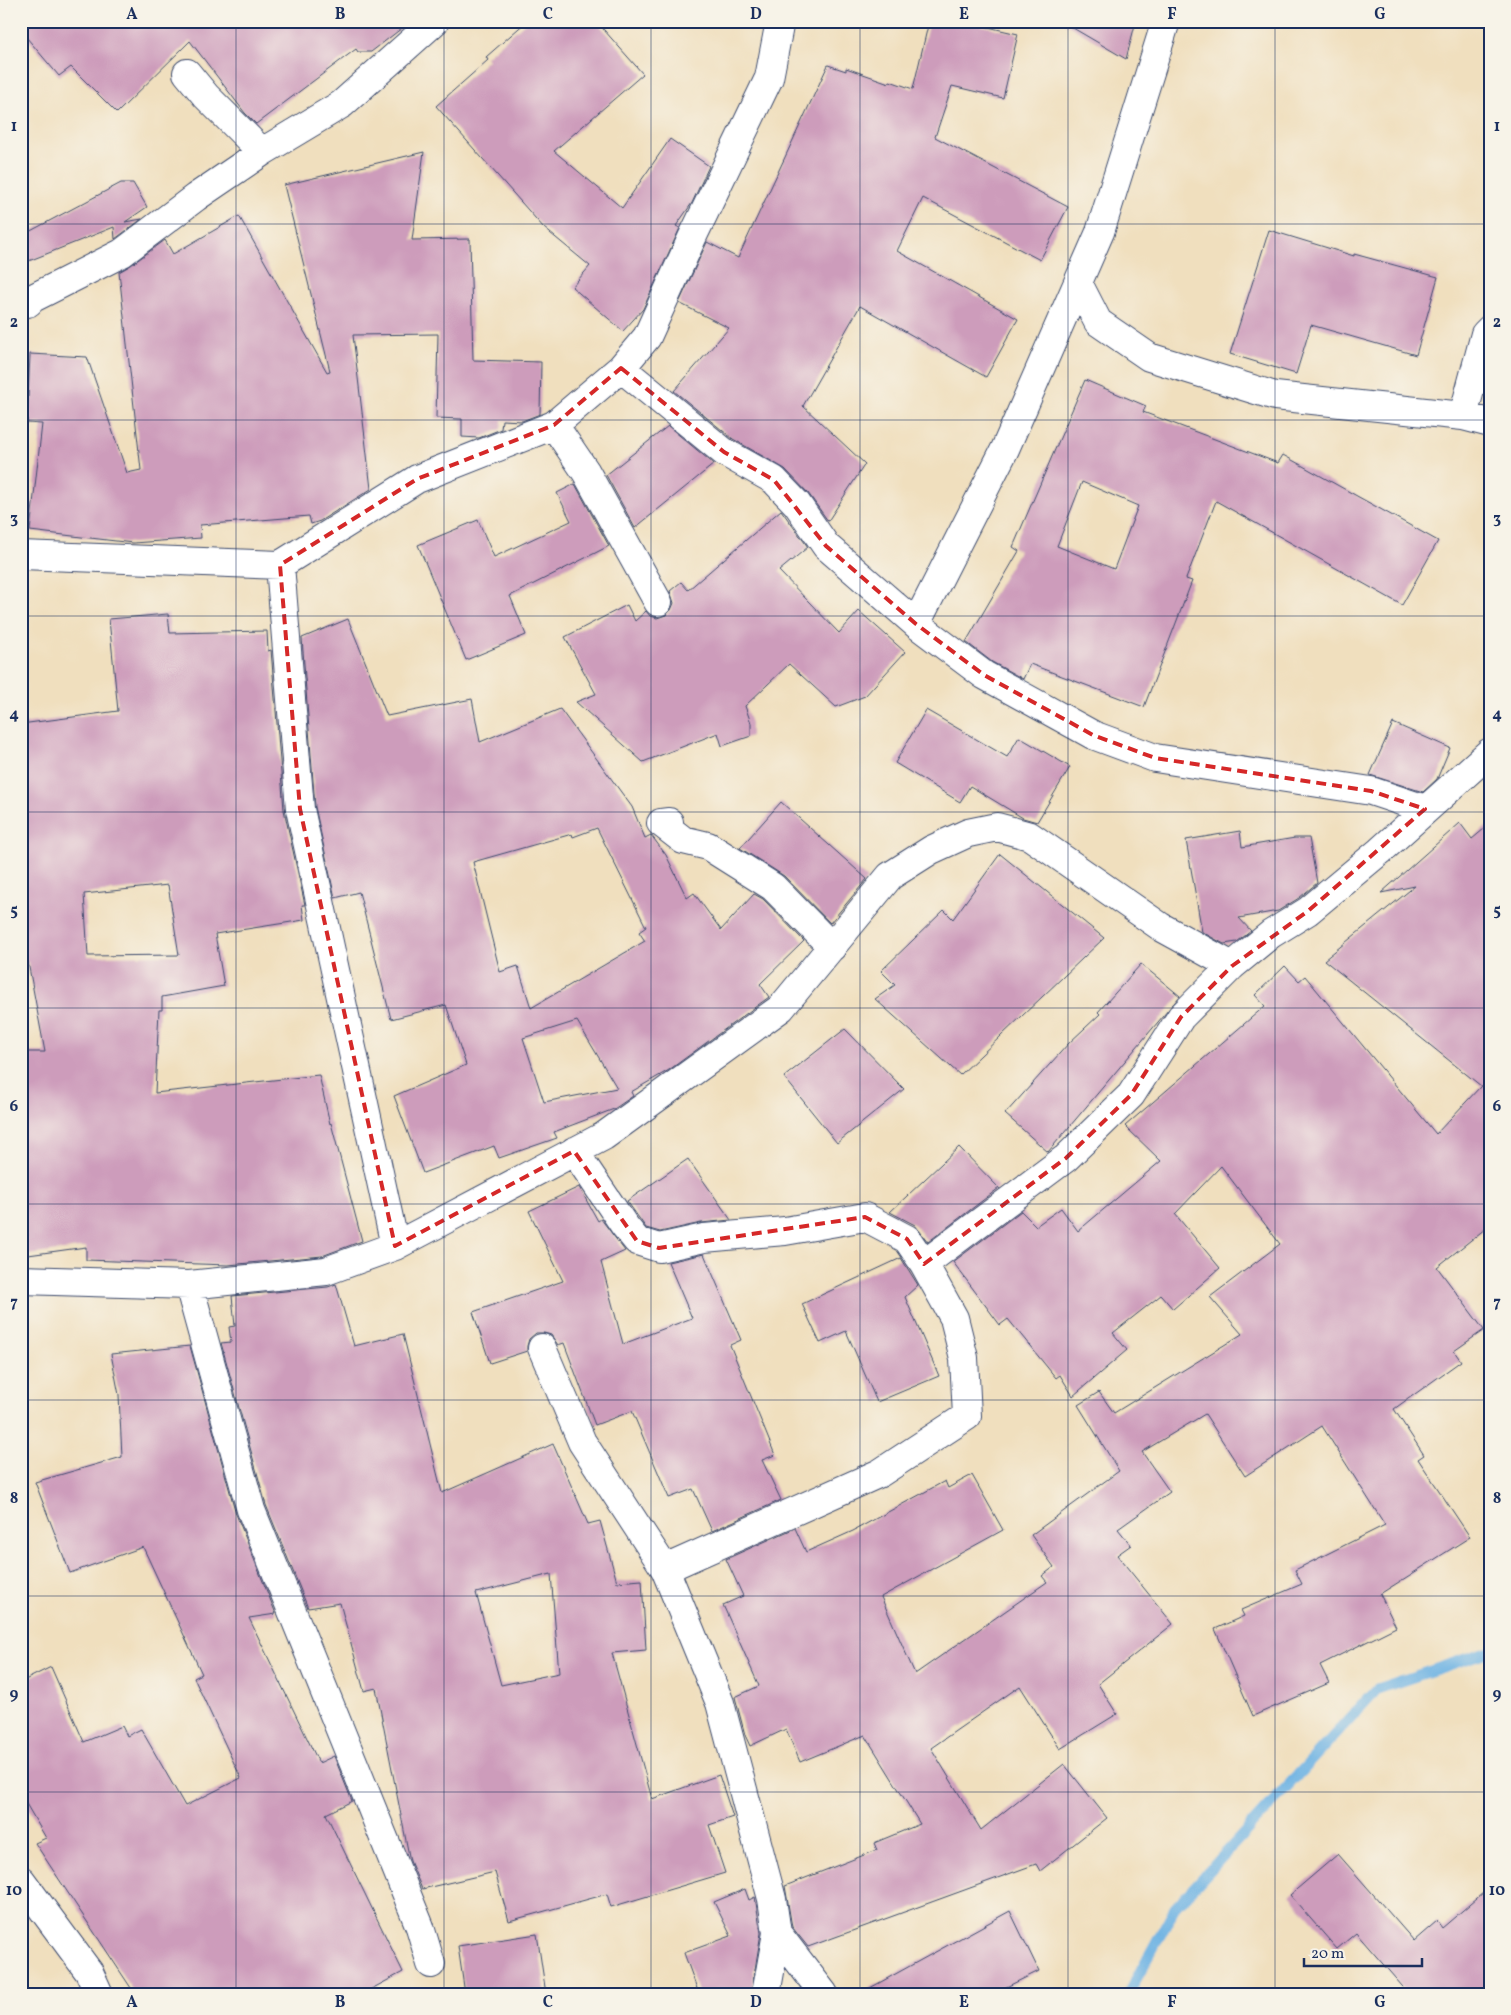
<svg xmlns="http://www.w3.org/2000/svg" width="1511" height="2015" font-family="Vollkorn,serif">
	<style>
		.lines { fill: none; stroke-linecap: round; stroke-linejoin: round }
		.stream { stroke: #6db2e3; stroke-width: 11 }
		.building { fill: #cd9cbb; fill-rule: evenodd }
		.minor-casing { stroke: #3b496c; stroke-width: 30 }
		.minor { stroke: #fff; stroke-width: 28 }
		.marked { fill: none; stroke: #d62828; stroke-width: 4; stroke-dasharray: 10 6; stroke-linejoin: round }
		.grid { fill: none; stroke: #1b2f5e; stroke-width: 1; stroke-opacity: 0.55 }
		.neatline { fill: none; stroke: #1b2f5e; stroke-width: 2 }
		.grid-label { font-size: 16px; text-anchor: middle; font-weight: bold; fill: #1b2f5e }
	</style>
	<rect width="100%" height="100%" fill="#f7f3e8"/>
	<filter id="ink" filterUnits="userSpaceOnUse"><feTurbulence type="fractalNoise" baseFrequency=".02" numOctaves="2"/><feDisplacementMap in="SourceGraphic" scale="10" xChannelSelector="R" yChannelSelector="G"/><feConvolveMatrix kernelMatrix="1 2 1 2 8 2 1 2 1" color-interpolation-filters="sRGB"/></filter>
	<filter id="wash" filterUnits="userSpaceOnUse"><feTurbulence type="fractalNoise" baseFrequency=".0096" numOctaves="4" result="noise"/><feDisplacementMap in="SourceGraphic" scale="20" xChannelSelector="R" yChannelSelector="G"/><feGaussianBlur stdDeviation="1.12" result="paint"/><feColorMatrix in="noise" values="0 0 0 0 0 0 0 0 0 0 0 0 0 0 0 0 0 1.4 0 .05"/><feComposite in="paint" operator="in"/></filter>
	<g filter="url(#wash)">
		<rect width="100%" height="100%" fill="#f0dfbe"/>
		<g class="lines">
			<!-- stream -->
			<path class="stream" d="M 1128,1994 L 1175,1908 L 1377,1689 L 1490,1651"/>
		</g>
		<g id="blocks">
			<!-- building -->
			<path class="building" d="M 21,21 L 411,21 L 371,52 L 358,52 L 356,49 L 256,124 L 245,113 L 190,41 L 117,113 L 71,67 L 59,76 L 21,31 Z
				M 527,21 L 596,21 L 643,74 L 554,151 L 622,208 L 670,139 L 709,166 L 692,203 L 676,226 L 680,228 L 643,309 L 623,331 L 572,287 L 590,266 L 544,228 L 436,106 L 488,60 L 486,57 Z
				M 929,21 L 962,21 L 1018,34 L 1003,98 L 952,86 L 935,137 L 1068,207 L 1040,260 L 923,198 L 897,251 L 1018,319 L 986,377 L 860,306 L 803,406 L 865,464 L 828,521 L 808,493 L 785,469 L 733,439 L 674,391 L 729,328 L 679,303 L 707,242 L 738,258 L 828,65 L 846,71 L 846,68 L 889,83 L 890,81 L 913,89 Z
				M 1061,21 L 1136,21 L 1126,59 Z
				M 424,152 L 412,240 L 470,239 L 473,360 L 541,362 L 540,414 L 522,421 L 502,420 L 501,429 L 479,438 L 462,437 L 462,419 L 436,418 L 438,334 L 353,335 L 371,489 L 320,521 L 311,524 L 309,516 L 200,525 L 201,538 L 133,543 L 30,531 L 42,424 L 27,423 L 30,354 L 87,357 L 127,473 L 141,470 L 119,272 L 131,265 L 165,240 L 173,254 L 239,216 L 327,372 L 330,371 L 284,185 Z
				M 121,183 L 133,183 L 147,207 L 125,222 L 142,219 L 115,239 L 114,227 L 21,264 L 21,236 Z
				M 1269,230 L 1354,256 L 1354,254 L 1438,277 L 1416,355 L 1311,325 L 1296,374 L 1230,354 Z
				M 1085,380 L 1146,406 L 1143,412 L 1278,463 L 1283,455 L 1438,541 L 1402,605 L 1216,501 L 1186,579 L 1192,581 L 1144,707 L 1030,664 L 1023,679 L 992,662 L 966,642 L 1019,551 L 1013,547 ZM 1082,482 L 1138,506 L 1114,569 L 1057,546 Z
				M 668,426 L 714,464 L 635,528 L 606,475 Z
				M 575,484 L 609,546 L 510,596 L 526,635 L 466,660 L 418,545 L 478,520 L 494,557 L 571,521 L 557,493 Z
				M 781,510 L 808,547 L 779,571 L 839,633 L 859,611 L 905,652 L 865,696 L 836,707 L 789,664 L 745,706 L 751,723 L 751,736 L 722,746 L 718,733 L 643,762 L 576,702 L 596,694 L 565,637 L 627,605 L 635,621 L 646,611 L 650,616 L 657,618 L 666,615 L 671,610 L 674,603 L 670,591 L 681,582 L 688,590 Z
				M 168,614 L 170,633 L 267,631 L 268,651 L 271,650 L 284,810 L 305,905 L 302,905 L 304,920 L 215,934 L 224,986 L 162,997 L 162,1010 L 159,1010 L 155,1093 L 319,1075 L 330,1124 L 331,1123 L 362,1241 L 322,1256 L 228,1265 L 86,1260 L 86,1247 L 21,1256 L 21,1052 L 45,1052 L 28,962 L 22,963 L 21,724 L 118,711 L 109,619 ZM 168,885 L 179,955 L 88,956 L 84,894 Z
				M 348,619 L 387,716 L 472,699 L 480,742 L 560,709 L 632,807 L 645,838 L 651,835 L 666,855 L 687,898 L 694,893 L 721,930 L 754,894 L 763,899 L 804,941 L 760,984 L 769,997 L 669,1070 L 631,1092 L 633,1096 L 614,1109 L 554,1132 L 557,1138 L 499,1158 L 494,1146 L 423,1173 L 394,1096 L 466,1065 L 446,1005 L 391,1019 L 359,892 L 335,898 L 315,807 L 302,638 ZM 597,828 L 646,927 L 639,932 L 645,941 L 531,1008 L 518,966 L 500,972 L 473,862 L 572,834 L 573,837 ZM 577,1021 L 617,1088 L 544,1102 L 523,1038 Z
				M 926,710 L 1007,757 L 1019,737 L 1070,767 L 1037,822 L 1023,818 L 970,786 L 960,802 L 895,763 Z
				M 1393,723 L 1450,748 L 1437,779 L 1423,792 L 1370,775 Z
				M 781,802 L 867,879 L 830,923 L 784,876 L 740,848 Z
				M 1460,823 L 1472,839 L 1490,824 L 1490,1225 L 1437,1267 L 1484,1330 L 1454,1351 L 1461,1361 L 1394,1409 L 1424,1455 L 1418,1459 L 1470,1537 L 1380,1594 L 1396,1627 L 1320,1665 L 1329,1683 L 1253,1716 L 1215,1629 L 1244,1616 L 1241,1610 L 1302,1584 L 1295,1570 L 1385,1525 L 1322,1426 L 1245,1476 L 1205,1414 L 1142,1452 L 1170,1492 L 1118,1529 L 1131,1545 L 1117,1555 L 1173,1624 L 1098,1684 L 1117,1714 L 1060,1749 L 1020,1686 L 931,1748 L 981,1830 L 1064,1764 L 1107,1818 L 1040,1871 L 1036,1864 L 808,1947 L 792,1927 L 785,1886 L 877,1850 L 874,1843 L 920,1824 L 865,1735 L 800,1762 L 786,1729 L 750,1746 L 745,1735 L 735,1697 L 759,1686 L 723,1605 L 743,1596 L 726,1559 L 795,1528 L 806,1552 L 853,1531 L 945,1481 L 948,1488 L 972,1475 L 1003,1530 L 881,1597 L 915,1674 L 1047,1582 L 1042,1576 L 1054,1567 L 1031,1535 L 1119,1471 L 1078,1405 L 1099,1392 L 1114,1413 L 1242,1334 L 1210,1297 L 1280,1244 L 1221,1166 L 1175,1214 L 1220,1268 L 1173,1309 L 1161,1295 L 1113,1333 L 1127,1350 L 1073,1396 L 1060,1375 L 1056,1378 L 1008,1319 L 1000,1325 L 953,1262 L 1021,1211 L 1036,1226 L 1061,1208 L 1078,1231 L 1161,1161 L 1125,1126 L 1265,1006 L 1255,995 L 1285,966 L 1299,981 L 1305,976 L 1436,1134 L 1481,1086 L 1324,960 L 1415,886 L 1381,893 Z
				M 1240,831 L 1242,847 L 1295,838 L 1309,838 L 1317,883 L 1299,898 L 1278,911 L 1239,918 L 1251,931 L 1237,942 L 1224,944 L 1202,932 L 1186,840 Z
				M 1000,854 L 1104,938 L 960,1075 L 875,999 L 895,985 L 881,971 L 944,910 L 953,919 Z
				M 1141,964 L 1180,996 L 1048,1152 L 1005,1114 L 1069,1043 L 1100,1014 L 1098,1012 Z
				M 845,1029 L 904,1089 L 837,1143 L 784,1077 Z
				M 959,1147 L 999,1188 L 928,1242 L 915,1225 L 890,1212 Z
				M 688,1159 L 731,1220 L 701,1223 L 660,1232 L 646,1228 L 627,1201 Z
				M 579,1187 L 598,1221 L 601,1219 L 625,1251 L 601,1262 L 623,1344 L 692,1318 L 668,1262 L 704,1254 L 741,1340 L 730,1345 L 775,1455 L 762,1460 L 781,1500 L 712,1531 L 693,1489 L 669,1498 L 632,1411 L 595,1425 L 564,1343 L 558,1345 L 551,1335 L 544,1333 L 536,1333 L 529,1339 L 527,1346 L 527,1351 L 490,1363 L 473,1312 L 563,1281 L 529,1211 Z
				M 901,1258 L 918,1285 L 905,1297 L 939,1376 L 877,1402 L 846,1331 L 820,1343 L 802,1304 Z
				M 336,1284 L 354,1346 L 403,1334 L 442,1493 L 553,1444 L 588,1524 L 600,1521 L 617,1582 L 642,1580 L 646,1650 L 612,1653 L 652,1799 L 719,1775 L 733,1817 L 709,1825 L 725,1873 L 611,1907 L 607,1894 L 509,1921 L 495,1872 L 422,1889 L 410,1861 L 376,1688 L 364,1691 L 340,1603 L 308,1608 L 266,1505 L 221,1343 L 231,1342 L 229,1327 L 235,1326 L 232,1296 L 328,1287 ZM 551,1574 L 559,1673 L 501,1685 L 476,1593 Z
				M 190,1346 L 236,1514 L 276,1614 L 249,1618 L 319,1763 L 334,1756 L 352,1801 L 326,1814 L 403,1972 L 362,1994 L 135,1994 L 35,1843 L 46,1838 L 21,1795 L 21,1682 L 51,1667 L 84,1742 L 122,1726 L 127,1736 L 141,1729 L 185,1806 L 241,1778 L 194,1678 L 202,1674 L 143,1547 L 70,1573 L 35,1482 L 122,1457 L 119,1395 L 111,1354 Z
				M 1338,1854 L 1414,1941 L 1437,1921 L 1442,1928 L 1490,1887 L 1490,1994 L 1409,1994 L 1356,1933 L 1337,1949 L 1290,1895 Z
				M 745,1889 L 749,1900 L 755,1897 L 761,1933 L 751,1994 L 699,1994 L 684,1953 L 731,1936 L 714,1902 Z
				M 1010,1911 L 1039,1971 L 992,1994 L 859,1994 Z
				M 537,1934 L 546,1994 L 465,1994 L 458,1946 Z"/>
		</g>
	</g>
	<g filter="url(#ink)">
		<use href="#blocks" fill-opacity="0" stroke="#3b496c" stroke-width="1"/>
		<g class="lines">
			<!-- minor casing -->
			<g class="minor-casing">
				<path id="minor" d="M 187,73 L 206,96 L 262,152
					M 1078,283 L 1098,322 L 1149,357 L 1275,396 L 1463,416 L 1490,423
					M 21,304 L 28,303 L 33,298 L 122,253 L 196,197 L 262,152 L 342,104 L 435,21
					M 621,368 L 724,452 L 774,480 L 797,504 L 826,546 L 916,624 L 984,675 L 1093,735 L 1155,758 L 1371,791 L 1425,809
					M 1463,416 L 1485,334 L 1490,329
					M 554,425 L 586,472 L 658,602
					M 21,555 L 280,565 L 417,479 L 554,425 L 621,368 L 647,337 L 692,238 L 769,78 L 780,21
					M 280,565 L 300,809 L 395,1246
					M 916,624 L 1005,449 L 1100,232 L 1166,21
					M 669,822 L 661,823 L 683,840 L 708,846 L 773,887 L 832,947
					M 574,1151 L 624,1225 L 637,1241 L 659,1248 L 704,1238 L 785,1231 L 865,1217 L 907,1239 L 924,1264 L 954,1318 L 964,1358 L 967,1416 L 880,1473 L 665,1569
					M 924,1264 L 1066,1158 L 1131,1095 L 1181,1017 L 1232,966 L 1271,934 L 1308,911 L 1380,851 L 1490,752
					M 21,1280 L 189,1285 L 326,1271 L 395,1246 L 604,1136 L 781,1008 L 890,876 L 931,850 L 968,833 L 997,827 L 1030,836 L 1161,927 L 1232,966
					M 189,1285 L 251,1510 L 420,1927 L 431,1964
					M 542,1348 L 582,1442 L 665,1569 L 720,1703 L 772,1899 L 777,1933 L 766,1994
					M 21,1880 L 89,1972 L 99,1994
					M 777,1933 L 824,1994"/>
			</g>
			<!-- minor -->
			<use href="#minor" class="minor"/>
		</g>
	</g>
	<!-- marked area -->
	<path class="marked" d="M 621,368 L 724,452 L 774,480 L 826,546 L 916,624 L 984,675 L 1093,735 L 1155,758 L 1371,791 L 1425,809 L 1308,911 L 1232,966 L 1181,1017 L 1131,1095 L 1066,1158 L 924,1264 L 907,1239 L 865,1217 L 659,1248 L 637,1241 L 574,1151 L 395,1246 L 300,809 L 280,565 L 417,479 L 554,425 Z"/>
	<!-- grid -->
	<path class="grid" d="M 236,21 L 236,1994M 444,21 L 444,1994M 651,21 L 651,1994M 860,21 L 860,1994M 1068,21 L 1068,1994M 1275,21 L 1275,1994M 21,224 L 1490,224M 21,420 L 1490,420M 21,616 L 1490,616M 21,812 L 1490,812M 21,1008 L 1490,1008M 21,1204 L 1490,1204M 21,1400 L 1490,1400M 21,1596 L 1490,1596M 21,1792 L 1490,1792"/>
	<!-- margin -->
	<rect width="1511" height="2015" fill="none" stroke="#f7f3e8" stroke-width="55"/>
	<!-- scale -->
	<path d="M1304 1958v8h118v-8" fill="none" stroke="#1b2f5e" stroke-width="2.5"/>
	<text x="1311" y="1958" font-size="15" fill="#1b2f5e" stroke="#f7f3e8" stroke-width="4" paint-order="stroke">20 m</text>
	<rect x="28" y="28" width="1456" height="1960" class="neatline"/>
	<g class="grid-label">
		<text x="132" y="19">A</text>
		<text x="340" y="19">B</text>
		<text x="548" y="19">C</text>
		<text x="756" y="19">D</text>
		<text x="964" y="19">E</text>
		<text x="1172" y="19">F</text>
		<text x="1380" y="19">G</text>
		<text x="14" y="131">1</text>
		<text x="1497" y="131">1</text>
		<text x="14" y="327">2</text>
		<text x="1497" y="327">2</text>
		<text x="14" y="523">3</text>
		<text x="1497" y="523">3</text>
		<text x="14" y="719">4</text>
		<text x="1497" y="719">4</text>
		<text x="14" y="915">5</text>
		<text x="1497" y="915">5</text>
		<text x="14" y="1111">6</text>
		<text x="1497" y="1111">6</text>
		<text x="14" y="1307">7</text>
		<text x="1497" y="1307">7</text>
		<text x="14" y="1503">8</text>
		<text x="1497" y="1503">8</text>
		<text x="14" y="1699">9</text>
		<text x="1497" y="1699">9</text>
		<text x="14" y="1895">10</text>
		<text x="1497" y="1895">10</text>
		<text x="132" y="2007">A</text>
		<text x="340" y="2007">B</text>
		<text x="548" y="2007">C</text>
		<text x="756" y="2007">D</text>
		<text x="964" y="2007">E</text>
		<text x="1172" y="2007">F</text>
		<text x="1380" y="2007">G</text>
	</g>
</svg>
